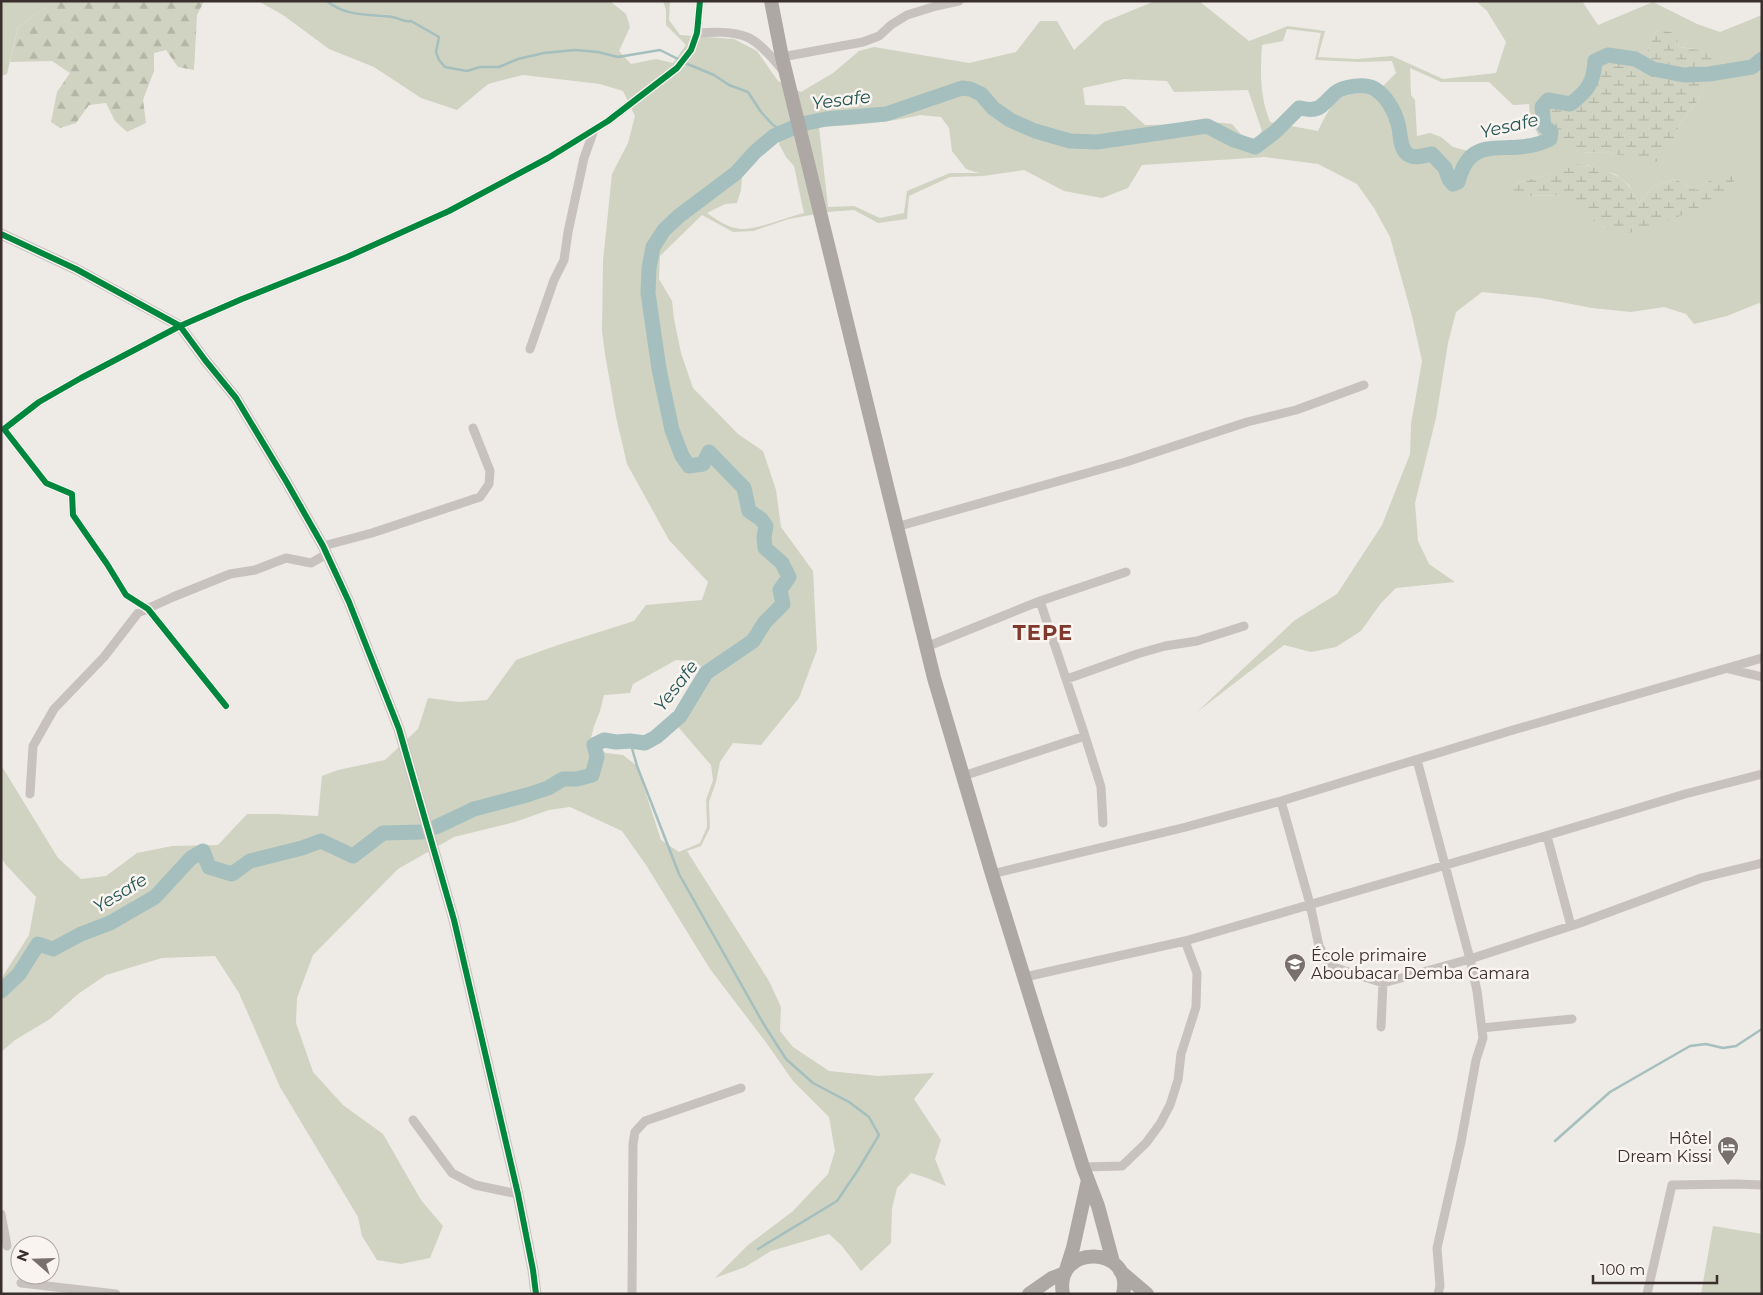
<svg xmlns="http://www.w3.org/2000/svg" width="1763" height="1295" font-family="Montserrat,sans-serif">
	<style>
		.grass { fill: #d0d3c1; fill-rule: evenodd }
		.forest { fill: url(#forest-firs) }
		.wetland { fill: url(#wetland-marsh) }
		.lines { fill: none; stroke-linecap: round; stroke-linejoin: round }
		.stream { stroke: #a4bfbd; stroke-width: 2.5 }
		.river { stroke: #a4bfbd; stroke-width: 15 }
		.minor { stroke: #c8c2be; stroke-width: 9 }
		.tertiary { stroke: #c8c2be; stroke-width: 11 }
		.trunk { stroke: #ada8a4; stroke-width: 14 }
		.cycleway-casing { stroke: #f9f4ef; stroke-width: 9 }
		.cycleway { stroke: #00873e; stroke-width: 6 }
		.labels { text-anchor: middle; stroke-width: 5; stroke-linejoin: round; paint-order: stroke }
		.poi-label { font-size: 16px; fill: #392f2c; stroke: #f9f4ef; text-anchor: start }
		.water-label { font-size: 18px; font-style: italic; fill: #255756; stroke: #f9f4ef }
		.district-label { font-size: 21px; font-weight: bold; letter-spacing: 1px; fill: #803a2d; stroke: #f9f4ef }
	</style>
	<defs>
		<pattern id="forest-firs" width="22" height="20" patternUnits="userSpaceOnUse" patternTransform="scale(1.25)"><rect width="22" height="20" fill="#d0d3c1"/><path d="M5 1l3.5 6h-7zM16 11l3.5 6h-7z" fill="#b3b5a6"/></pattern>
		<pattern id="wetland-marsh" width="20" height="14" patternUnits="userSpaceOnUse" patternTransform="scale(1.25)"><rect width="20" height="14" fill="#d0d3c1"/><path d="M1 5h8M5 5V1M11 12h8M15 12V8" fill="none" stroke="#b3b5a6"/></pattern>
	</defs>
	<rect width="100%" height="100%" fill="#eeeae6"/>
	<!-- grass -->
	<path class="grass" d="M 3,1 L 56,1 L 18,27 L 7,74 L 1,76 L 1,2 Z
		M 258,1 L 610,1 L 626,14 L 630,27 L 619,51 L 631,64 L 656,59 L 673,63 L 686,45 L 666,25 L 666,10 L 663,1 L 670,1 L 669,20 L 680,35 L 734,39 L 757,51 L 778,81 L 801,92 L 833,73 L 859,51 L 874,47 L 969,63 L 1016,52 L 1040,21 L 1057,21 L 1074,50 L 1104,22 L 1155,1 L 1199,1 L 1249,41 L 1288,26 L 1325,31 L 1318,57 L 1357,59 L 1392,56 L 1443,79 L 1496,73 L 1506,42 L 1487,11 L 1476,1 L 1582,1 L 1598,25 L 1653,2 L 1697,24 L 1720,32 L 1762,15 L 1762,306 L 1759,303 L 1727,316 L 1694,324 L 1686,314 L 1664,307 L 1631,312 L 1592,308 L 1540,298 L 1482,292 L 1456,312 L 1448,343 L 1436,418 L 1415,503 L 1418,541 L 1429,564 L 1455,582 L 1396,588 L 1381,603 L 1361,631 L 1336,647 L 1311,652 L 1284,645 L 1197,712 L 1295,620 L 1337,594 L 1382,525 L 1410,454 L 1411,424 L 1422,361 L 1412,316 L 1390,237 L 1374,208 L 1357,184 L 1318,164 L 1265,157 L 1142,165 L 1128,188 L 1102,198 L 1064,191 L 1024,170 L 983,176 L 950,177 L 909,196 L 907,219 L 878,223 L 854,210 L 827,212 L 789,219 L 753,231 L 733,232 L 702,215 L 660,256 L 659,279 L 672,301 L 674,319 L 681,353 L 693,388 L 738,434 L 763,451 L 776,490 L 781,527 L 813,571 L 817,650 L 799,698 L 761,745 L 733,743 L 720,762 L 716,782 L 709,802 L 710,828 L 701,846 L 687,851 L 769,981 L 781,1007 L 780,1031 L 793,1047 L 829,1071 L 878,1076 L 934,1073 L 914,1099 L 941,1140 L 935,1159 L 946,1186 L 927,1178 L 911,1173 L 897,1188 L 892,1208 L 891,1243 L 861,1271 L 842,1246 L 829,1234 L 771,1251 L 745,1267 L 715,1278 L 748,1245 L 793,1211 L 828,1174 L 835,1151 L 829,1117 L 793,1081 L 765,1041 L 710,969 L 646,865 L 622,831 L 570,807 L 549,810 L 515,822 L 454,837 L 398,869 L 313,955 L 297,998 L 296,1023 L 313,1072 L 343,1105 L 383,1134 L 421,1200 L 443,1226 L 430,1258 L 401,1264 L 377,1260 L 362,1236 L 358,1217 L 280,1087 L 239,993 L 215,956 L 162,958 L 106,975 L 78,994 L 50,1019 L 15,1040 L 1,1052 L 1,979 L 29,935 L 36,897 L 6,865 L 1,858 L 1,765 L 58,858 L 81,879 L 106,876 L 137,853 L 172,846 L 218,845 L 247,814 L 276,814 L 318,816 L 322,776 L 338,770 L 385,760 L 418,729 L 428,698 L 459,702 L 487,700 L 516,660 L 558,645 L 634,621 L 646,605 L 702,600 L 708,582 L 669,540 L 627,464 L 616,417 L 605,354 L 602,331 L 603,261 L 612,174 L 628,143 L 635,116 L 623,91 L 600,84 L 523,75 L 488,84 L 457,110 L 421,98 L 374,67 L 329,49 L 283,15 ZM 1287,29 L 1321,33 L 1315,60 L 1358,62 L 1392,61 L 1396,73 L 1374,95 C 1340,88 1331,104 1318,131 L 1270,122 C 1260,97 1260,72 1262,45 L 1283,41 ZM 1657,30 L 1677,38 L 1679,47 L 1695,49 L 1704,86 L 1700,98 L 1679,125 L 1676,138 L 1624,156 L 1605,152 L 1579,153 L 1568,97 C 1587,90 1588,77 1591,59 L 1620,50 L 1636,54 L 1647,51 ZM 1410,68 L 1441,82 L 1489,82 L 1513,105 L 1529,104 L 1530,119 L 1539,136 L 1535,139 L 1494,142 L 1468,151 L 1453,147 L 1441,137 L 1430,133 L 1417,136 L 1415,100 L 1411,95 ZM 1124,79 L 1167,81 L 1174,92 L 1248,90 L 1262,131 L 1255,140 L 1245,139 L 1232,124 C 1202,120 1175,125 1145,125 L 1124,106 L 1085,105 L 1083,88 ZM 920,115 L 941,117 L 949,128 L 952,151 L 966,169 L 979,173 L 950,173 L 907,191 L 904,213 L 880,218 L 854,206 L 828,207 L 819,127 C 853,125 887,123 920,115 ZM 783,132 L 779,144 L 786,157 L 794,166 L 804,213 C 786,217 751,233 735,228 C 725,226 715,218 707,213 L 725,204 L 737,203 L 741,190 L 742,176 L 736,172 C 750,157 764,140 783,132 ZM 1587,165 L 1615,174 L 1629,185 L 1639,203 L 1654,186 L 1675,179 L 1696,190 L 1712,179 L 1646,228 L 1604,228 L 1565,195 L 1522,196 L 1516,183 ZM 676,660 L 696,661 L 706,673 L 680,716 L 679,728 L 711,765 L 713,780 L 706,800 L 707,827 L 700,843 L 679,852 L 661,840 L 637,766 L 623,755 L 606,753 L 594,745 L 591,738 L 594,726 L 600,711 L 604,695 L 630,693 L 633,684 Z
		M 1713,1226 L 1762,1234 L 1762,1294 L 1701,1294 Z"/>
	<!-- forest -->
	<path class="forest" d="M 56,1 L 204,1 L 197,15 L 194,70 L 178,67 L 166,50 L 154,53 L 154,71 L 143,100 L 146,123 L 127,132 L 115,121 L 106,103 L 89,105 L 76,123 L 60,128 L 51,122 L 57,92 L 70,73 L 52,61 L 10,62 L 18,27 Z"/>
	<!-- wetland -->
	<path class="wetland" d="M 1657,30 L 1671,32 L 1677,38 L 1679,47 C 1698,50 1706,49 1718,64 L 1711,81 L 1704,86 L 1700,98 L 1679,125 L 1676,138 L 1656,162 L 1645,163 L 1624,156 L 1605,152 L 1579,153 L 1557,137 L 1548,121 L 1553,108 L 1568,97 L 1578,93 L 1588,79 L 1591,59 L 1599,51 L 1620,50 L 1636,54 L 1647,51 Z
		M 1576,164 C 1592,165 1617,172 1628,185 C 1633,190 1635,197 1639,203 L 1654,186 L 1675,179 L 1696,190 L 1712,179 L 1730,172 L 1739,175 C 1734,181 1729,188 1724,193 C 1709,205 1639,236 1621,233 C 1599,230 1580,210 1565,195 L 1522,196 L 1509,190 L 1516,183 L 1562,171 Z"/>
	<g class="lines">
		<!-- stream -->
		<path class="stream" d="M 327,1 C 346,17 370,14 392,17 C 400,18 404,23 411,21 L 439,37 L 436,52 L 439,60 L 445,67 L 467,71 L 480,67 L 499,67 L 518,59 L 544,53 L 575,50 L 598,52 L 618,57 L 660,50 L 680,60
			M 685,63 L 714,75 L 729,85 L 748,92 L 761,112 L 773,125 L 784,132
			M 630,741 L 637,766 L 679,874 L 763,1023 L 786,1059 L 813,1083 L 849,1102 L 869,1117 L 879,1135 L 858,1170 L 837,1201 L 758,1249
			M 1555,1141 L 1610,1092 L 1690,1046 L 1706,1044 L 1723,1048 L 1736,1046 L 1762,1029"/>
		<!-- river -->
		<path class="river" d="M 436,827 L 474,809 L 527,795 L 548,788 L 563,779 L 577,779 L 592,775 L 597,757 L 594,745 L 604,740 L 616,742 L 630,741 L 645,743 L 656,737 L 680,716 L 706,673 L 753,641 L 765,622 L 783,604 L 780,590 L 789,577 L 782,563 L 765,548 L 764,537 L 766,526 L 761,519 L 749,511 L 744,488 L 709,452 L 703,464 L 689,466 L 682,456 L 672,430 L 659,369 L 648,293 L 649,268 L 653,247 L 664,230 L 679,216 L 736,173 L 755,152 L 774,136 L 802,124 L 826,119 L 886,114 L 962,88 L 970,89 L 981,94 L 993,108 L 1010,120 L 1035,131 L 1070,141 L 1097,142 L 1207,126 L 1234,140 L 1255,147 L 1275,132 L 1299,108 C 1306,109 1311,111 1318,108 C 1324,105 1329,98 1335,93 C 1343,86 1366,83 1375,89 C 1386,96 1395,111 1398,124 C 1401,133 1399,150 1409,155 C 1416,159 1425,155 1432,154 L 1445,168 L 1449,179 L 1453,184 L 1458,182 C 1460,175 1463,166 1468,160 C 1480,144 1503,149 1520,147 C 1530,146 1541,144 1550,139 L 1551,132 L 1544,126 L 1542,107 L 1548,100 L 1570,104 C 1587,92 1594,82 1595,61 L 1608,55 L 1635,59 L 1653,69 L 1684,75 L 1709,74 L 1752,67 L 1762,59
			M 1,991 L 19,974 L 38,944 L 53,949 L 81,934 L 110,923 L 155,897 L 191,858 L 203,851 L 209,867 L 232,874 L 250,861 L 302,848 L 321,841 L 353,856 L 383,833 L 422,832"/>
		<!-- minor -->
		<path class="minor" d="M 697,33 C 713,32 732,31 747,37 C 760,42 775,61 784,72
			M 782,57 L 863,42 L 879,36 L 891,25 L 907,15 L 936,6 L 959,1
			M 530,349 L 554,280 L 564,260 L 568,232 L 584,158 L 594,130
			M 896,527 L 1126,462 L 1247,422 L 1296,410 L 1364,385
			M 323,546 L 372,533 L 480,497 L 489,484 L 490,471 L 473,428
			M 926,647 L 1040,601 L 1126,572
			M 1729,669 L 1762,677
			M 1067,679 L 1137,654 L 1165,646 L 1197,641 L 1244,626
			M 226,706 L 148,609 L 126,595 L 107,564 L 73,515 L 72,494 L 46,483 L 4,429 L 39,402 L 81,378 L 180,326 L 242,299 L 347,257 L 449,211 L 548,158 L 608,121 L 677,68 L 691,50 L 697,33 L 700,1
			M 1085,736 L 1101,787 L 1103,823
			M 1417,760 L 1470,959 L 1477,991 L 1483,1038 L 1476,1060 L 1461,1142 L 1437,1248 L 1440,1286 L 1438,1294
			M 963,776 L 1085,736 L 1040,601
			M 30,794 L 33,746 L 54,709 L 104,657 L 138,613 L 173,597 L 230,574 L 255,570 L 286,558 L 311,563 L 327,554
			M 1281,801 L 1310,904 L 1319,946 L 1330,966 L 1383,983 L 1381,1027
			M 1547,836 L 1571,926
			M 992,874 L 1186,827 L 1281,801 L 1513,730 L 1762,658
			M 1025,977 L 1185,941 L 1535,839 L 1685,794 L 1762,774
			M 1383,983 L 1470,959 L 1580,923 L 1701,878 L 1762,863
			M 1482,1028 L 1572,1019
			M 413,1120 L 452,1173 L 475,1185 L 518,1194
			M 1083,1167 L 1122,1166 L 1146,1143 L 1160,1124 L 1170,1105 L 1178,1080 L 1181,1054 L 1196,1007 L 1197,973 L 1185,941
			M 1,1214 L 7,1246
			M 21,1283 L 116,1294
			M 632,1294 L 633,1144 L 635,1132 L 645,1121 L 741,1088
			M 1647,1294 L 1672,1185 L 1737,1184 L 1762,1185"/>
		<!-- tertiary -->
		<path class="tertiary" d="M 1,234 L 76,269 L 180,326 L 205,360 L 236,398 L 286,481 L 323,546 L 349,602 L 399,729 L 454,920 L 518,1194 L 533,1270 L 536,1294"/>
		<!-- trunk -->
		<path class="trunk" d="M 771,1 L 782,57 L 934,678 L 992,874 L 1083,1167 L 1098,1206 L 1113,1262
			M 1120,1271 L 1147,1294
			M 1029,1294 L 1052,1278 L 1065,1273 L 1073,1248 L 1088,1180
			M 1063,1294 C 1053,1243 1135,1245 1123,1294"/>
		<!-- cycleway casing -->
		<g class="cycleway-casing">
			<path id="cycleway" d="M 1,234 L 76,269 L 180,326 L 205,360 L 236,398 L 286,481 L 323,546 L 349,602 L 399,729 L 454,920 L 518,1194 L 533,1270 L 536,1294
				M 226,706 L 148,609 L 126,595 L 107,564 L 73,515 L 72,494 L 46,483 L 4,429 L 39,402 L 81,378 L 180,326 L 242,299 L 347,257 L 449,211 L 548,158 L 608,121 L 677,68 L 691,50 L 697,33 L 700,1"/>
		</g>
		<!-- cycleway -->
		<use href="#cycleway" class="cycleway"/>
	</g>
	<!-- icons -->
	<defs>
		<g id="school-pin" transform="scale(1.125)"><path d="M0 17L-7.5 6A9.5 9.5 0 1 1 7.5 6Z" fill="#78706d" stroke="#f9f4ef"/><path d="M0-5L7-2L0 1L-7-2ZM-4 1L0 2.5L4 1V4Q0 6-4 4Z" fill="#fff"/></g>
		<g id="hotel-pin" transform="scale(1.125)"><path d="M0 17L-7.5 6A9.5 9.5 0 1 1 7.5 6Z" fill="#78706d" stroke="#f9f4ef"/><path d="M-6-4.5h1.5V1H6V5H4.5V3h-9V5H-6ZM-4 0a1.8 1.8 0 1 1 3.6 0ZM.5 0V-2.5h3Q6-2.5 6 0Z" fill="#fff"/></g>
	</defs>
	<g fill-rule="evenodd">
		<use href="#school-pin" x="1295" y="964"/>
		<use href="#hotel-pin" x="1728" y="1147"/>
	</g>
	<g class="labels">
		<!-- poi labels -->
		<g class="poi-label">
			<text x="1311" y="961">École primaire<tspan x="1311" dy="18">Aboubacar Demba Camara</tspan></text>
			<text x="1712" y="1144" text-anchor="end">Hôtel<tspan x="1712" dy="18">Dream Kissi</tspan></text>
		</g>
		<!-- water labels -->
		<g class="water-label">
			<text transform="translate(841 100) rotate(-7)" y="6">Yesafe</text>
			<text transform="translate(1509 126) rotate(-13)" y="6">Yesafe</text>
			<text transform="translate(676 686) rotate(-52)" y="6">Yesafe</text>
			<text transform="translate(120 893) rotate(-31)" y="6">Yesafe</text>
		</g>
		<!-- district labels -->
		<g class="district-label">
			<text x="1043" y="640">TEPE</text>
		</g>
	</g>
	<!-- border -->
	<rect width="1763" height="1295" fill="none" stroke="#392f2c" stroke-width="5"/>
	<!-- north arrow -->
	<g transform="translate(35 1260) rotate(290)"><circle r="24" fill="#f9f4ef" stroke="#aca5a1"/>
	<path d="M0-4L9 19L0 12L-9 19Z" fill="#78706d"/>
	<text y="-8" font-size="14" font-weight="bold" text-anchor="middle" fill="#392f2c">N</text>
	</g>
	<!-- scale -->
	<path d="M1593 1275v8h124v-8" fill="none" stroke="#392f2c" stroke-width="2.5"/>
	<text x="1600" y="1275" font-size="15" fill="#392f2c" stroke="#f9f4ef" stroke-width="4" paint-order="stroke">100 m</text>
</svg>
